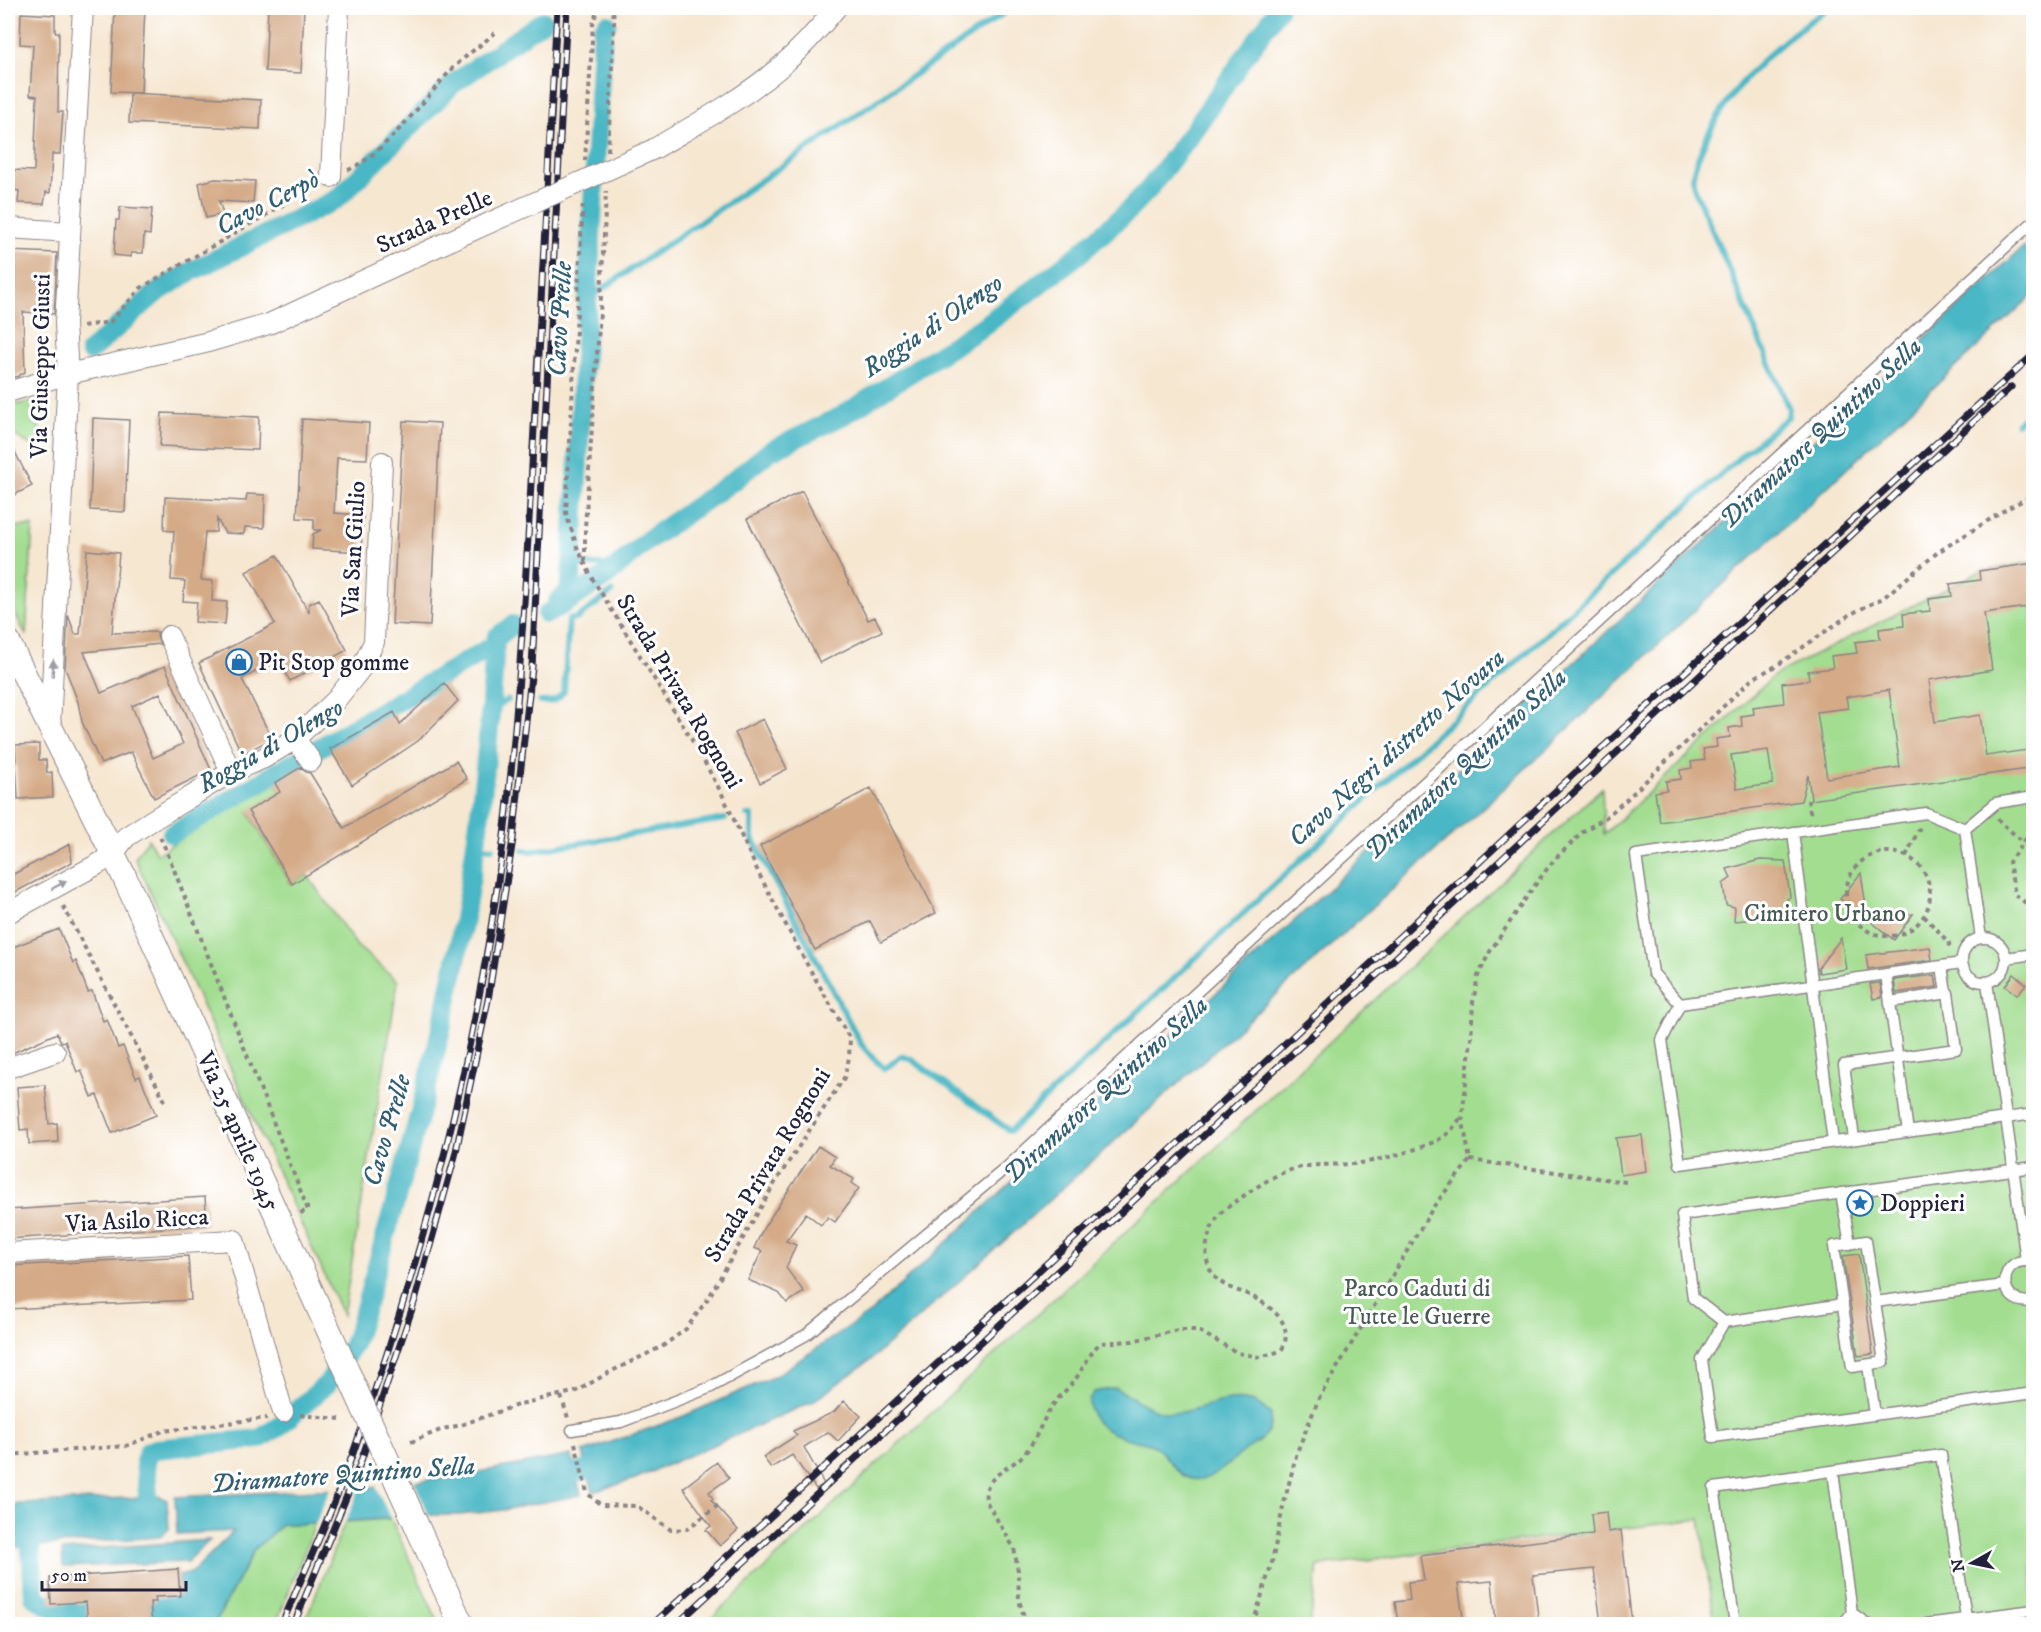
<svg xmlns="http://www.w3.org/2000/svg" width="2041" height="1632" font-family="'IM FELL DW Pica',serif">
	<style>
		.green { fill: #a2dd90; stroke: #628066; stroke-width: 1.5 }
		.water { fill: #4ab7c5; stroke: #366c80; stroke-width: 1.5 }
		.pier { fill: #f6e7d1 }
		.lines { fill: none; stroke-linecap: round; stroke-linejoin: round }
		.stream { stroke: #4ab7c5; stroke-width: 6 }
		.canal { stroke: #4ab7c5; stroke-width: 20 }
		.building { fill: #d4aa87; fill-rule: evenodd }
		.service-casing { stroke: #8c8486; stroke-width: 13 }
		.minor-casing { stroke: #8c8486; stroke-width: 22 }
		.tertiary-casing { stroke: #8c8486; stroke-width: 26 }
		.path { stroke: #8c8486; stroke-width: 4; stroke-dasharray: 4.5 4.5; stroke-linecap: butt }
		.service { stroke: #fff; stroke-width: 10 }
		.minor { stroke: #fff; stroke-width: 20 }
		.tertiary { stroke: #fff; stroke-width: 24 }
		.rail-casing { stroke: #22223b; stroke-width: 7 }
		.rail { stroke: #fff; stroke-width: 4.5; stroke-dasharray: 14; stroke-linecap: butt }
		.minor-bridge-casing { stroke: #8c8486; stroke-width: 22; stroke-linecap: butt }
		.tertiary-bridge-casing { stroke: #8c8486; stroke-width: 26; stroke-linecap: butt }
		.minor-bridge { stroke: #fff; stroke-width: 20 }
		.tertiary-bridge { stroke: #fff; stroke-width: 24 }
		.oneway { fill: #9c9ca7 }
		.labels { text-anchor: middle; stroke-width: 6; stroke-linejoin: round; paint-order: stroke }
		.street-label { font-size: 24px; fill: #22223b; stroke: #fff }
		.poi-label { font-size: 24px; fill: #22223b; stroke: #fff; text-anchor: start }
		.park-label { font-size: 24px; fill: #485a54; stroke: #fff }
		.water-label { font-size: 26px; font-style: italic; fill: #325e72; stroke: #fff }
	</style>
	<rect width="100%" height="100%" fill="#fff"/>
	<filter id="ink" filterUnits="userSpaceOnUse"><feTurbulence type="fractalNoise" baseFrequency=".0167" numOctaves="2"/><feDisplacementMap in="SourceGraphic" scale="12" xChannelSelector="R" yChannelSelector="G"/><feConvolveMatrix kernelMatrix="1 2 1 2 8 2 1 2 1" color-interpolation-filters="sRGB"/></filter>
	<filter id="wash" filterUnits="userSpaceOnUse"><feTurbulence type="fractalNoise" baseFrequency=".008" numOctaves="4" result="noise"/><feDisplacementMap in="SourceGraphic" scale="24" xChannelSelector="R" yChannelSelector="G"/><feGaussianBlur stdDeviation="1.35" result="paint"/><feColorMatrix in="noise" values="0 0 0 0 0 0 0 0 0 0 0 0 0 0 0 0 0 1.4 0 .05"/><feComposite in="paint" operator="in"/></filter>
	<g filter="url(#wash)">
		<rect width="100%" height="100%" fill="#f6e7d1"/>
		<!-- green -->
		<path class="green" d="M 41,400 L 38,450 L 8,431 L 8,406 Z
			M 33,526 L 26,635 L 8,599 L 8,527 Z
			M 2033,562 L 2033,1624 L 1715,1624 L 1700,1519 L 1318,1566 L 1310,1624 L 705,1624 L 1602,788 L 1604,834 L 1775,675 L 1981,571 Z
			M 275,782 L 280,792 L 248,812 L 291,884 L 307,875 L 357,946 L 398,981 L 343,1316 L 135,858 L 148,839 L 157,854 Z
			M 391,1519 L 439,1624 L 304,1624 L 345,1522 Z
			M 282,1524 L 315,1524 L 276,1624 L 215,1624 L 254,1550 Z"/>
		<!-- water -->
		<path class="water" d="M 2033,238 L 2033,295 L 1509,784 L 981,1262 L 873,1358 L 812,1402 L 635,1479 L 593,1492 L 583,1452 L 679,1418 L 775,1376 L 871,1312 Z
			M 1115,1388 C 1132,1395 1147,1410 1165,1412 C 1195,1417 1225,1390 1256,1403 C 1261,1405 1266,1411 1271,1414 C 1271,1420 1271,1426 1268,1432 C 1264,1440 1254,1444 1247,1449 C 1232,1460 1213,1483 1192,1479 C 1174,1475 1169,1455 1154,1446 C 1148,1442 1140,1442 1132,1440 C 1111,1434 1090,1426 1089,1401 L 1094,1392 Z
			M 571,1455 L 581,1495 L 503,1510 L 460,1515 L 429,1515 L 315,1524 L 282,1524 L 254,1550 L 214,1624 L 181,1624 L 179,1576 L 192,1572 L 234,1531 L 177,1534 L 175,1497 L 377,1487 L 468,1474 Z
			M 158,1496 L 167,1500 L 169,1529 L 160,1537 L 8,1548 L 8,1505 Z
			M 210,1540 L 187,1562 L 63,1567 L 62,1551 Z"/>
		<!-- pier -->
		<path class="pier" d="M 413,1479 L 430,1518 L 392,1522 L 375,1484 Z
			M 361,1485 L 344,1525 L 314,1527 L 331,1487 Z"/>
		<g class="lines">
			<!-- stream -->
			<path class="stream" d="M 589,298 L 823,138 L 1011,8
				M 2017,423 L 2034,407
				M 572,565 L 618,565
				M 540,702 C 552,702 557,702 564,691 L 569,619 L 576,619 L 612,592
				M 490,709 L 508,700
				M 747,815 L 752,815 L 752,838 L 861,1044 L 873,1058 L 885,1069 L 901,1056 L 911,1059 L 1010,1131 L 1366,799 L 1740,457 L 1788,417 L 1789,409 L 1697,195 C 1695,190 1692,183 1693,177 C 1693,168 1698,159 1701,151 C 1724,91 1776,43 1829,8
				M 476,846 L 492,848
				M 523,850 L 532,851 L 725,819"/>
			<!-- canal -->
			<path class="canal" d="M 90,351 L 156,293 L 188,273 L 337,199 L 453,84 L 543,21
				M 558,601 L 568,593 L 571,581 L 603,30 L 607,24
				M 547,614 L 569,601 L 609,574 L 648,540 L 733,481 L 770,451 L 842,416 L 981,328 L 1078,255 L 1127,212 L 1148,190 L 1188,138 L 1279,8
				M 172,834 L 489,648
				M 549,1479 L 614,1463
				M 150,1517 L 145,1461 L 148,1452 L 155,1449 L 259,1439 L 278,1427 L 327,1384 L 353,1345 L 366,1305 C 396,1196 430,1087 453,975 C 476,866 489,753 495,642 L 497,637 L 513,625
				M 29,1525 L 34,1596 C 51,1610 65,1614 87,1613 L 184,1606 L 205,1597"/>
		</g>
		<g id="blocks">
			<!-- building -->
			<path class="building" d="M 115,8 L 145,8 L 141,93 L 111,92 Z
				M 268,8 L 304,8 L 301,73 L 265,71 Z
				M 21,13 L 55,15 L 55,32 L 59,32 L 58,112 L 63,112 L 60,154 L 52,154 L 50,193 L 46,192 L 44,204 L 18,203 L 19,191 L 13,190 L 14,170 L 34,171 L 37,96 L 30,95 L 33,45 L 20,44 Z
				M 130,93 L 261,100 L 260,129 L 129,123 Z
				M 215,179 L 255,181 L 253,203 L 219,201 L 223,214 L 206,218 L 199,183 Z
				M 120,207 L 152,209 L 150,235 L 144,234 L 143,253 L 131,253 L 131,257 L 114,255 L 116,220 L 119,220 Z
				M 8,251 L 57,253 L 54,314 L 23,312 L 25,372 L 17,377 L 8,376 Z
				M 162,413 L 259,417 L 258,450 L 160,446 Z
				M 93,418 L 129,420 L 125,512 L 90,510 Z
				M 302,419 L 369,423 L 367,459 L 337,458 L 334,513 L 363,515 L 361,552 L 312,549 L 313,534 L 321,530 L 314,530 L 314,519 L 297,518 Z
				M 403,421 L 440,423 L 430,626 L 392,624 Z
				M 8,438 L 32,486 L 8,498 Z
				M 802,491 L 868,620 L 875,617 L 882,631 L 820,663 L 747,519 Z
				M 247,494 L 265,495 L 264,528 L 245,527 L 244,534 L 225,533 L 217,519 L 216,532 L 205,532 L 201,580 L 213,581 L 212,601 L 227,602 L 225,624 L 195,622 L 197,602 L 183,601 L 185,581 L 171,580 L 174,531 L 164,530 L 165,497 L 246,501 Z
				M 87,550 L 119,553 L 112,633 L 158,632 L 157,635 L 160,644 L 84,652 L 101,693 L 165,666 L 211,770 L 154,798 L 131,752 L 101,764 L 82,722 L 78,702 L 65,668 L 68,615 L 75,634 L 80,634 ZM 160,693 L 183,744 L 153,758 L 132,706 Z
				M 277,555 L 309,613 L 309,604 L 319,599 L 347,650 L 290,681 L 278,660 L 242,679 L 272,739 L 242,754 L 199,663 L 275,624 L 246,572 Z
				M 2034,563 L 2034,606 L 1984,613 L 1992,670 L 1929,680 L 1935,722 L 1980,715 L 1986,756 L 2034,749 L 2034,768 L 1811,800 L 1808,775 L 1801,801 L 1660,822 L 1655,792 L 1667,790 L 1666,781 L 1681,779 L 1680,770 L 1692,768 L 1691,762 L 1705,760 L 1703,749 L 1717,747 L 1716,739 L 1730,737 L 1729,728 L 1742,726 L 1741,716 L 1754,714 L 1753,707 L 1784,703 L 1782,683 L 1809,680 L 1808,671 L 1833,668 L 1831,656 L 1857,653 L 1855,642 L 1880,639 L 1879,629 L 1904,626 L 1903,614 L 1930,611 L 1929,599 L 1952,596 L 1950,584 L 1980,580 L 1979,571 ZM 1889,690 L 1900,767 L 1827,778 L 1817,712 L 1848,708 L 1846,697 ZM 1768,750 L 1773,784 L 1737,789 L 1731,755 Z
				M 444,683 L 458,701 L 418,741 L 352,785 L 330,749 L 394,712 L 400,724 Z
				M 763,719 L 787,769 L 760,783 L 735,733 Z
				M 39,744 L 39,760 L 46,760 L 47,773 L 52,772 L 53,797 L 18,799 L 15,745 Z
				M 456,761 L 467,779 L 292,884 L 248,811 L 280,792 L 275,783 L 301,767 L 306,772 L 310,773 L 344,828 Z
				M 871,788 L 936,913 L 881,942 L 870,921 L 815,950 L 760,846 Z
				M 70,844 L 72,862 L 8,896 L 8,877 Z
				M 1760,860 L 1785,861 L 1790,897 L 1787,899 L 1792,909 L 1770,918 L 1734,921 L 1735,907 L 1726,905 L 1723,884 L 1731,878 L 1727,869 Z
				M 1861,873 L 1868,920 L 1840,899 Z
				M 1913,914 L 1894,940 L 1869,920 Z
				M 59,929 L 73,963 L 76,961 L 88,992 L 92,991 L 103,1021 L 107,1019 L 118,1048 L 123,1046 L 136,1078 L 140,1076 L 156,1115 L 112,1133 L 97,1095 L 92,1097 L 81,1070 L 77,1072 L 65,1041 L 61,1042 L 57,1033 L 8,1055 L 8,949 Z
				M 1841,938 L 1846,969 L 1819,973 L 1818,968 Z
				M 1930,947 L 1932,960 L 1868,969 L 1866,955 Z
				M 2014,974 L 2026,984 L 2017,995 L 2005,986 Z
				M 1935,975 L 1937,987 L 1896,993 L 1894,980 Z
				M 1880,983 L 1882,997 L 1873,999 L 1870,984 Z
				M 45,1085 L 49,1124 L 57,1123 L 58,1142 L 29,1144 L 28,1129 L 20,1130 L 17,1087 Z
				M 1642,1135 L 1646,1171 L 1621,1175 L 1616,1138 Z
				M 818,1146 L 835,1157 L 830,1165 L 854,1179 L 852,1183 L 859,1188 L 835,1222 L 828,1217 L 821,1225 L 806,1213 L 786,1241 L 796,1245 L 786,1268 L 804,1292 L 787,1303 L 779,1293 L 748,1280 L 762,1251 L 754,1248 L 764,1227 Z
				M 205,1197 L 207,1225 L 8,1239 L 8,1210 Z
				M 1859,1254 L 1873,1354 L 1858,1356 L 1843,1256 Z
				M 188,1256 L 191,1300 L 8,1309 L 8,1266 Z
				M 844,1401 L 861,1416 L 838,1441 L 828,1432 L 804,1447 L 824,1484 L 816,1489 L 792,1455 L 771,1468 L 763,1457 L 797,1435 L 793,1431 L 834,1412 Z
				M 717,1462 L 729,1478 L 709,1492 L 713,1499 L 711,1500 L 738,1530 L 720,1546 L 706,1530 L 711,1526 L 683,1488 Z
				M 1606,1512 L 1608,1532 L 1621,1530 L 1632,1624 L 1601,1624 L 1594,1569 L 1533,1575 L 1539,1624 L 1496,1624 L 1492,1581 L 1458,1584 L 1464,1624 L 1398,1624 L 1395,1602 L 1410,1600 L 1408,1582 L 1424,1580 L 1420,1556 L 1593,1534 L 1591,1514 Z
				M 178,1569 L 180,1596 L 155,1597 L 156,1602 L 150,1602 L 152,1624 L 88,1624 L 86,1602 L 51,1604 L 50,1578 Z"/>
		</g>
	</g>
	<g filter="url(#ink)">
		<use href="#blocks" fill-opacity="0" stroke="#8c8486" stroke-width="1.5"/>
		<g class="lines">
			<!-- service casing -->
			<g class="service-casing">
				<path id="service" d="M 1965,829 L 1926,813 L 1636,855 L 1653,973 L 1680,1004 L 1662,1040 L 1680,1164 L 2034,1114
					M 1965,829 L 1981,938
					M 1965,829 L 1996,803 L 2034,797
					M 1793,832 L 1833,1142
					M1962 960a22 22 0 1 1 44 0a22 22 0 1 1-44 0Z
					M 2006,958 L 2034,954
					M 1942,966 L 1946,993
					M 1886,974 L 1908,1132
					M 1987,982 L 2026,1260
					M 1680,1004 L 1962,963
					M 1854,1139 L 1844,1065 L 1956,1049 L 1948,993 L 1890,1002
					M 2034,1167 L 1682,1215 L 1693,1298 L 1724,1322 L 1702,1360 L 1713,1437 L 2034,1393
					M 1841,1193 L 1850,1244
					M 1866,1241 L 1884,1362 L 1852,1367 L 1834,1246 Z
					M 2033,1262 C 1997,1253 1995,1308 2034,1301
					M 1875,1302 L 2005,1285
					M 1724,1322 L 1843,1304
					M 1868,1365 L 1875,1415
					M 572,1430 L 621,1422 L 709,1388 L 806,1335 L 1007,1167 L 2034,221
					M 1833,1471 L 1852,1613
					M 1735,1624 L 1714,1488 L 1941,1455 L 1967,1624
					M 1843,1624 L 1852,1613 L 1867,1624
					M 1926,1624 L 2034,1610"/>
			</g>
			<!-- minor casing -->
			<g class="minor-casing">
				<path id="minor" d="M 654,149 C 696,124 741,100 779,68 C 800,50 819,29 836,8
					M 331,177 L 339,8
					M 8,228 L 70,232
					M 8,392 L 68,374 L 205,343 L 269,324 L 447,242
					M 169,636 L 231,772
					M 50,726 L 68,374 L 65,324 L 83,8
					M 295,739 L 311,761
					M 8,913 L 100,863 L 113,854 L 126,837 L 151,821 L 231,772 L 264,758 L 295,739 L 336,700 L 362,667 L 374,642 L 382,462
					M 8,1068 L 55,1052
					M 8,1253 L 234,1240 L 283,1412"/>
			</g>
			<!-- tertiary casing -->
			<g class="tertiary-casing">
				<path id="tertiary" d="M 8,642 L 124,876"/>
			</g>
			<!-- path -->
			<path class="path" d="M 608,151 L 614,23 L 613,8
				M 585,161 L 593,24 L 598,8
				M 348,170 C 383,156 425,98 452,69 C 465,56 481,45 495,33
				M 83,326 L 110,322 L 141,288 L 317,185
				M 585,561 L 585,527 L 601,298 L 606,191
				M 1808,800 L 1811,817
				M 1997,819 L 2023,842
				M 2034,835 L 2028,836 L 2009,862 L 2015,895 L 2034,909
				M 160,837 L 167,852 L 308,1210 L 297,1214
				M1846 894a42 42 0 1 1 84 0a42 42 0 1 1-84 0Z
				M 1906,856 L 1920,827
				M 63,906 L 165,1101
				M 1924,916 L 1949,943 L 1950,950
				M 1470,1160 L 1626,1182
				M 561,1396 L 568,1418
				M 300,1415 L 340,1419
				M 411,1442 L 443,1429 L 461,1425 L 520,1404 L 577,1391 L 610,1372 L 663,1346 L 686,1329 L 709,1297 L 776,1181 L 844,1078 L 849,1058 L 850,1039 L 804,959 L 760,876 L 722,794 L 695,745 L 592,578 L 577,547 L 566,513 L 583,201
				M 575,1443 L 587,1493 L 601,1505 L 637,1506 L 671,1530 L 687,1529 L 720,1504
				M 8,1455 L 126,1446 L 163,1431 L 267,1418
				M 1026,1624 L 1019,1600 L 1018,1571 L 1014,1548 L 986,1501 C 982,1475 1012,1469 1025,1453 C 1037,1439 1042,1420 1053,1405 C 1060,1395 1070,1387 1077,1377 C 1085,1365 1090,1353 1100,1343 L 1132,1341 L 1178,1330 L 1197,1330 L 1238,1353 L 1259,1357 L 1281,1351 C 1297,1324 1270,1305 1247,1294 C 1239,1291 1229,1288 1222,1283 C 1200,1269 1204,1237 1217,1218 C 1223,1209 1236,1201 1245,1195 C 1263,1183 1280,1171 1302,1167 C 1318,1164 1336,1165 1352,1164 C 1372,1163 1433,1147 1447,1134 C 1453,1129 1457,1122 1462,1117
				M 1253,1624 L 1272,1562 L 1283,1507 L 1297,1452 L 1319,1398 L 1434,1206 L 1470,1160 L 1462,1117 L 1471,1040 L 1473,1002 L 1478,976 L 1489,953 L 1530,892 L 1553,861 L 1585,830 L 1605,818 L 1627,799 L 1752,679 L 1776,666 L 1849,615 L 1883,598 L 1938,552 L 2008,508 L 2034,495"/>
			<!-- service -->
			<use href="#service" class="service"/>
			<!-- minor -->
			<use href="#minor" class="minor"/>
			<!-- tertiary -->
			<use href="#tertiary" class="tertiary"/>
			<!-- rail casing -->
			<g class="rail-casing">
				<path id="rail" d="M 282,1624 C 305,1569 332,1513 352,1456 C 424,1256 478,1048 504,836 C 516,737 522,638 528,538 C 539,361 546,184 557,8
					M 294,1624 L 360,1464 L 415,1300 L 455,1156 L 488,1000 L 513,839 L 532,667 L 567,8
					M 653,1624 L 1188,1134 L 1592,757 L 2034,354
					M 677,1624 L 2011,387"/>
			</g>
			<!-- rail -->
			<use href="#rail" class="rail"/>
			<!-- minor-bridge casing -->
			<g class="minor-bridge-casing">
				<path id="minor-bridge" d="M 447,242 L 654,149"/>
			</g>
			<!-- tertiary-bridge casing -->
			<g class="tertiary-bridge-casing">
				<path id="tertiary-bridge" d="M 124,876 L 461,1624"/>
			</g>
			<!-- minor-bridge -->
			<use href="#minor-bridge" class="minor-bridge"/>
			<!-- tertiary-bridge -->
			<use href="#tertiary-bridge" class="tertiary-bridge"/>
		</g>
		<!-- one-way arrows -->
		<defs><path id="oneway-solid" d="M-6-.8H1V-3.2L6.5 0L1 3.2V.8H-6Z" transform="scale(1.5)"/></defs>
		<g class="oneway">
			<use href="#oneway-solid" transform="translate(53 668) rotate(-87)"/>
			<use href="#oneway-solid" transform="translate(59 885) rotate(-28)"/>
		</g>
	</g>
	<!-- icons -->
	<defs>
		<g id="shop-ring" transform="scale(1.35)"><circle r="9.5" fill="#fff" stroke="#1f6fb2" stroke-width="1.5"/><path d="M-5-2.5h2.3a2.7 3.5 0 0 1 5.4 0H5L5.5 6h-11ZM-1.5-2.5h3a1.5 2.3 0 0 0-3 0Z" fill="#1f6fb2"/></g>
		<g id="sight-ring" transform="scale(1.35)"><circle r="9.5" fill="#fff" stroke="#1f6fb2" stroke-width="1.5"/><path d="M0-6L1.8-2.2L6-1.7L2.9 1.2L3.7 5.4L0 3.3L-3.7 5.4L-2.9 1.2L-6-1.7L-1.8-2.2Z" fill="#1f6fb2"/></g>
	</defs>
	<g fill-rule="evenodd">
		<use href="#shop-ring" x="239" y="662"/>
		<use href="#sight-ring" x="1860" y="1203"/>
	</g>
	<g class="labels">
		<!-- street labels -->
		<g class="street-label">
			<text transform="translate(434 221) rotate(-24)" y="8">Strada Prelle</text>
			<text transform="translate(40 366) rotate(-89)" y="8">Via Giuseppe Giusti</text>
			<text transform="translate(353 549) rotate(-87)" y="8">Via San Giulio</text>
			<text transform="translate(680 691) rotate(59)" y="8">Strada Privata Rognoni</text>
			<text transform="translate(239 1131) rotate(66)" y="8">Via 25 aprile 1945</text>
			<text transform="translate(767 1165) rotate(-59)" y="8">Strada Privata Rognoni</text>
			<text transform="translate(137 1220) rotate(-3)" y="8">Via Asilo Ricca</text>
		</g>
		<!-- poi labels -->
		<g class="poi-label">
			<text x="258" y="670">Pit Stop gomme</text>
			<text x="1880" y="1211">Doppieri</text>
		</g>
		<!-- park labels -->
		<g class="park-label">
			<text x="1825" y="921">Cimitero Urbano</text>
			<text x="1417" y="1296">Parco Caduti di<tspan x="1417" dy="28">Tutte le Guerre</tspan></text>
		</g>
		<!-- water labels -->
		<g class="water-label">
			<text transform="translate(267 202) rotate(-27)" y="9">Cavo Cerpò</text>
			<text transform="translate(559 319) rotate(-87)" y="9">Cavo Prelle</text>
			<text transform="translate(932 325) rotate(-34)" y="9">Roggia di Olengo</text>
			<text transform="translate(1820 432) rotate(-43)" y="9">Diramatore Quintino Sella</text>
			<text transform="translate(270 745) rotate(-30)" y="9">Roggia di Olengo</text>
			<text transform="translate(1396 747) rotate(-42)" y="9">Cavo Negri distretto Novara</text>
			<text transform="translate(1465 763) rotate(-43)" y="9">Diramatore Quintino Sella</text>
			<text transform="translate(1105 1089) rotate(-42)" y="9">Diramatore Quintino Sella</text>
			<text transform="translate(386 1130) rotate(-74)" y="9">Cavo Prelle</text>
			<text transform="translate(343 1474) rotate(-4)" y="9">Diramatore Quintino Sella</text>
		</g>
	</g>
	<!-- margin -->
	<rect width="2041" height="1632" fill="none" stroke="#fff" stroke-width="30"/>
	<!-- north arrow -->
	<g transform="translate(1972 1563) rotate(261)" stroke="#ffffff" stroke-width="4.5" paint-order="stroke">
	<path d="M0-4.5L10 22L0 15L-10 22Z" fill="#22223b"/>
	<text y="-9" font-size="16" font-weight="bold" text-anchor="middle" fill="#22223b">N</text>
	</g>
	<!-- scale -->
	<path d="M42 1581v9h144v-9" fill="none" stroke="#22223b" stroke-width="3"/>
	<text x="51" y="1581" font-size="18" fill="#22223b" stroke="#ffffff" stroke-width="4.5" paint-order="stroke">50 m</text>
</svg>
